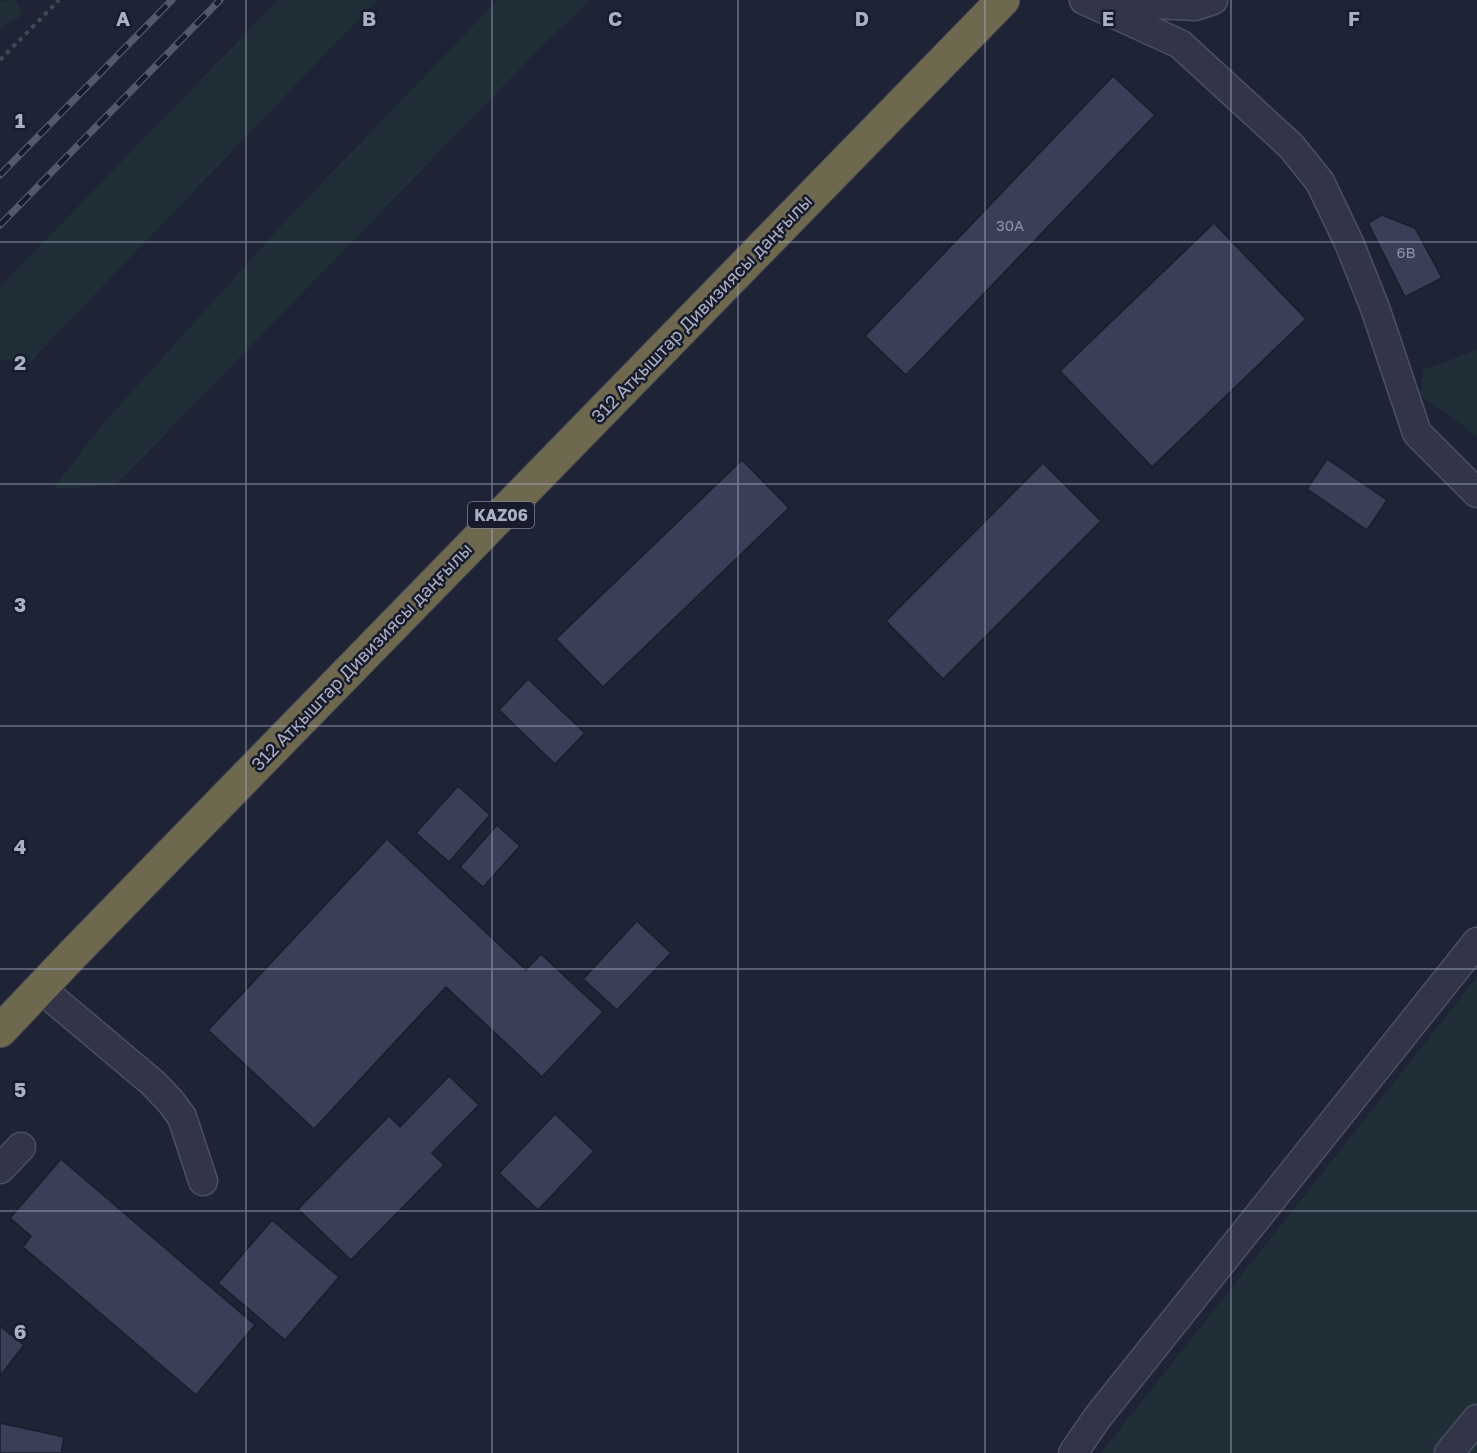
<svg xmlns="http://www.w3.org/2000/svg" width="1477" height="1453" font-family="'Golos Text',sans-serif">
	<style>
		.green { fill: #202f37 }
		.building { fill: #393f57; stroke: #191d2d; stroke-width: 1.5 }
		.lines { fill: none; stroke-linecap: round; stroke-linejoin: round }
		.minor-casing { stroke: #4c5062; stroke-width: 31 }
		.highway-casing { stroke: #393d4e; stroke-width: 35 }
		.path { stroke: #3a4b52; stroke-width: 4; stroke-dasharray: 4.5 4.5; stroke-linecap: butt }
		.minor { stroke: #313547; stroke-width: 28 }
		.highway { stroke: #6d684e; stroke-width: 33 }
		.rail-casing { stroke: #53586e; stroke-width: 7 }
		.rail { stroke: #171b2b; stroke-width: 4.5; stroke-dasharray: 14; stroke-linecap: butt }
		.grid { fill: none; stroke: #abafc4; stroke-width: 1.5; stroke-opacity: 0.55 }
		.labels { text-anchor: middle; stroke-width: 5; stroke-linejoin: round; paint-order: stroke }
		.number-label { font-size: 15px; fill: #8e93a9 }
		.shield { fill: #171b2b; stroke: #7f8396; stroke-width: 1.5 }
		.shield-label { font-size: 16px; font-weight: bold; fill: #abafc4 }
		.street-label { font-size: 18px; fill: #abafc4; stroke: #171b2b }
		.grid-label { font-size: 20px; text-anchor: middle; font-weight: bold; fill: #abafc4; stroke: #171b2b; stroke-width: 5; stroke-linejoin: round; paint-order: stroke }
	</style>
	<rect width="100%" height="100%" fill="#1e2336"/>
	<!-- green -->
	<path class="green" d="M 10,0 L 16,0 L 22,15 L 0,29 L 0,3 Z
		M 278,0 L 377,0 L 30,362 L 0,360 L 0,287 Z
		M 498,0 L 591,0 L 546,42 L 116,485 L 53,489 L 101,426 L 290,216 Z
		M 1477,350 L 1477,437 L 1447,413 L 1420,396 L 1423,370 Z
		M 1477,977 L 1477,1453 L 1101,1453 Z"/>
	<!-- building -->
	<path class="building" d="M 1113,76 L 1155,115 L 906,375 L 865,336 Z
		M 1382,215 L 1415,228 L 1442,278 L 1405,297 L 1368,223 Z
		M 1214,223 L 1306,319 L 1152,467 L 1060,371 Z
		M 1327,459 L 1387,500 L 1367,530 L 1307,489 Z
		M 742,460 L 789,508 L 603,687 L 556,639 Z
		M 1043,463 L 1101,521 L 943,679 L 886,621 Z
		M 528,679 L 585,733 L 555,764 L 499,710 Z
		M 458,786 L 490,815 L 449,862 L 416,833 Z
		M 497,825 L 520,846 L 483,887 L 460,867 Z
		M 387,839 L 526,970 L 541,954 L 603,1012 L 542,1077 L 446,987 L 314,1129 L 208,1030 Z
		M 637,921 L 671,953 L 617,1010 L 583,979 Z
		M 449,1076 L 479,1105 L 432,1153 L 444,1165 L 351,1260 L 298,1209 L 389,1116 L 400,1127 Z
		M 555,1114 L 594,1151 L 538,1210 L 499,1173 Z
		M 61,1159 L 255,1325 L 196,1395 L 23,1247 L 31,1236 L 10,1218 Z
		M 272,1220 L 339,1277 L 285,1340 L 218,1283 Z
		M 0,1326 L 24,1345 L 0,1376 Z
		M 0,1423 L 64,1437 L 61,1453 L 0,1453 Z"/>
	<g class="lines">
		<!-- minor casing -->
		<g class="minor-casing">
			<path id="minor" d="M 1084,0 L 1180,44 L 1291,146 L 1320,182 L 1350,245 L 1375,308 L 1417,433 L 1477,493
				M 1099,1 L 1195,6 L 1213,0
				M 40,988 L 153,1083 L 171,1102 L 182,1117 L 203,1181
				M 0,1169 L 21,1147
				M 1073,1453 L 1097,1418 L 1477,942
				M 1449,1453 L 1477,1419"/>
		</g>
		<!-- highway casing -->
		<g class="highway-casing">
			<path id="highway" d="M 0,1031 L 75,952 L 1003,0"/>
		</g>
		<!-- path -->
		<path class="path" d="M 0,60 L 59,0"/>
		<!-- minor -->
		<use href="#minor" class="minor"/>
		<!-- highway -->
		<use href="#highway" class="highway"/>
		<!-- rail casing -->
		<g class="rail-casing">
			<path id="rail" d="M 0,175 L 172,0
				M 0,225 L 220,0"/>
		</g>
		<!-- rail -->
		<use href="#rail" class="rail"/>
	</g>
	<!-- grid -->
	<path class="grid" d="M 246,0 L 246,1453M 492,0 L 492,1453M 738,0 L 738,1453M 985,0 L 985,1453M 1231,0 L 1231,1453M 0,242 L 1477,242M 0,484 L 1477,484M 0,726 L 1477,726M 0,969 L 1477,969M 0,1211 L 1477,1211"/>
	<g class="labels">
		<!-- number labels -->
		<g class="number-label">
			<text x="1010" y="231">30А</text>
			<text x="1406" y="258">6В</text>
		</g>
		<!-- shield labels -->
		<rect class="shield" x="468" y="502" width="66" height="26" rx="4.5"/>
		<g class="shield-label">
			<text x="501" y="521">KАZ06</text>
		</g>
		<!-- street labels -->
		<g class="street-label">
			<text transform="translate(702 309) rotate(-46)" y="6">312 Атқыштар Дивизиясы даңғылы</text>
			<text transform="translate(362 657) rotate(-46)" y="6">312 Атқыштар Дивизиясы даңғылы</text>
		</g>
	</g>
	<g class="grid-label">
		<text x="123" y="26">A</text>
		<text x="369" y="26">B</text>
		<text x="615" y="26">C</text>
		<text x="862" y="26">D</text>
		<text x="1108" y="26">E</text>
		<text x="1354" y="26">F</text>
		<text x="20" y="128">1</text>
		<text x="20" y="370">2</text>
		<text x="20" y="612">3</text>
		<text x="20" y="854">4</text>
		<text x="20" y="1097">5</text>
		<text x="20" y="1339">6</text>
	</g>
</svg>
